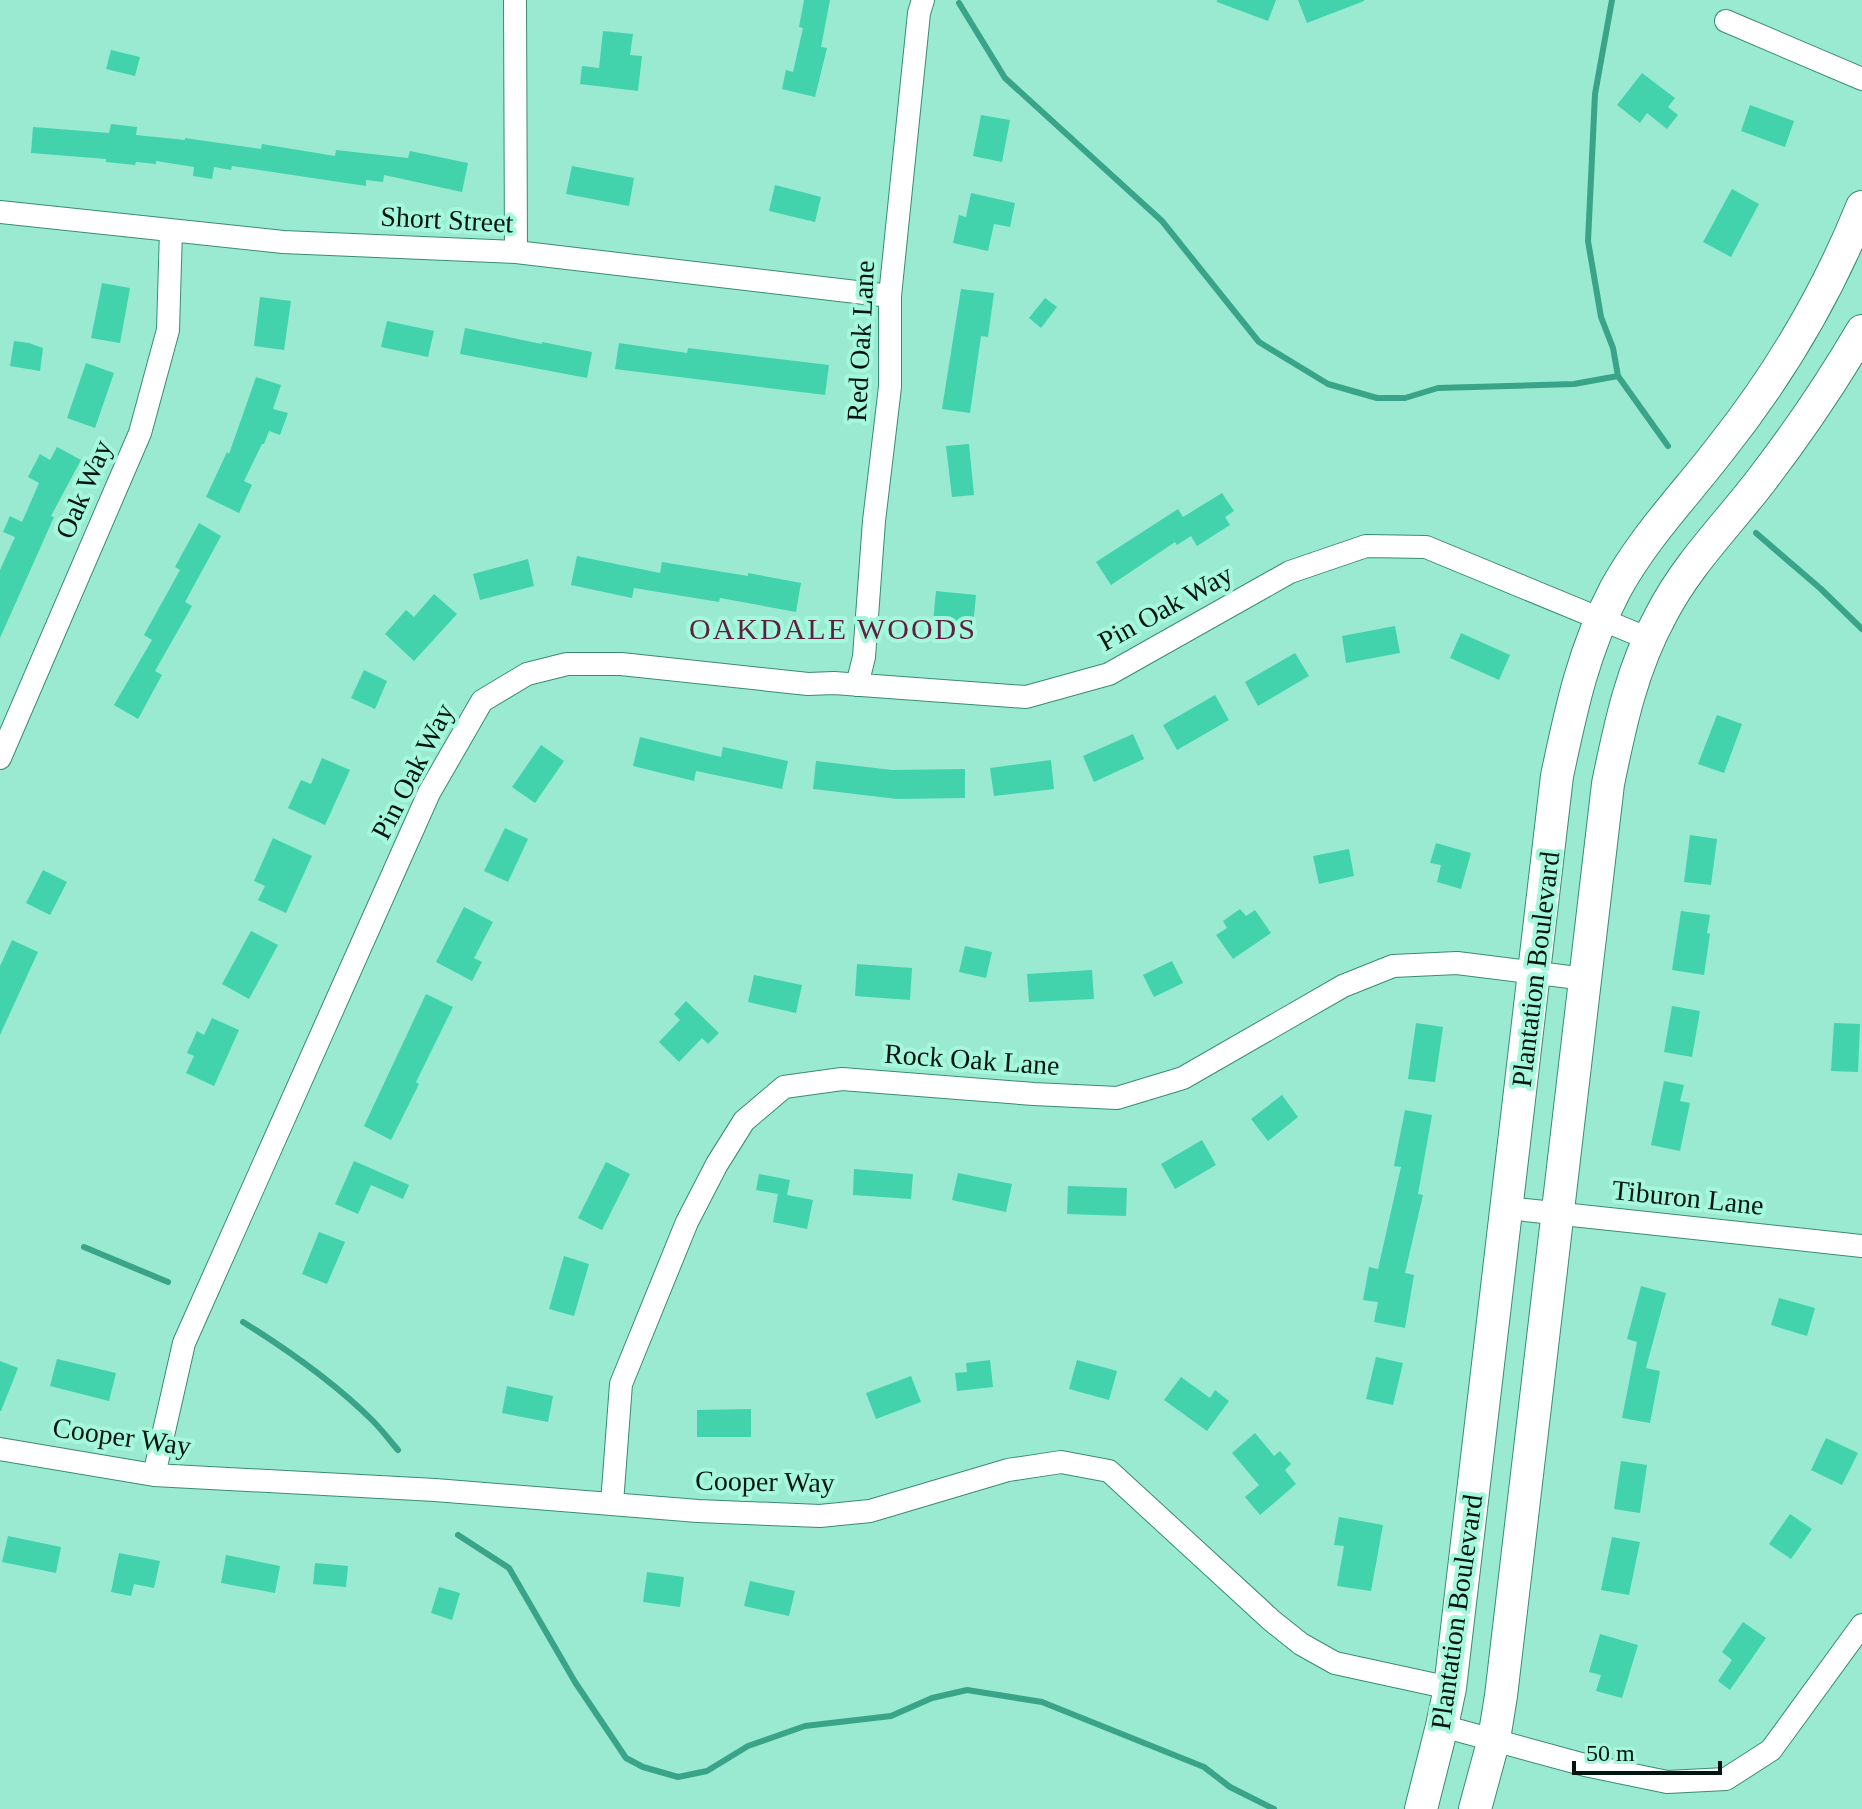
<svg xmlns="http://www.w3.org/2000/svg" width="1862" height="1809" font-family="'Times New Roman',serif">
	<style>
		.lines { fill: none; stroke-linecap: round; stroke-linejoin: round }
		.stream { stroke: #39a487; stroke-width: 6 }
		.building { fill: #42d3ad }
		.street-casing { stroke: #398c74; stroke-width: 24 }
		.secondary-casing { stroke: #398c74; stroke-width: 34 }
		.street { stroke: #fff; stroke-width: 22 }
		.secondary { stroke: #fff; stroke-width: 32 }
		.labels { text-anchor: middle; stroke-width: 8; stroke-linejoin: round; paint-order: stroke }
		.street-label { font-size: 28px; fill: #00150f; stroke: #a6f8dd }
		.neighbourhood-label { font-size: 30px; letter-spacing: 2px; fill: #5f1f40; stroke: #a6f8dd }
	</style>
	<rect width="100%" height="100%" fill="#99ead0"/>
	<g class="lines">
		<!-- stream -->
		<path class="stream" d="M 1612,0 L 1595,94 L 1588,241 L 1601,317 L 1613,348 L 1618,376 L 1668,446
			M 959,3 L 1005,78 L 1162,221 L 1259,342 L 1328,384 L 1377,398 L 1405,398 L 1438,388 L 1574,384 L 1618,376
			M 1756,533 L 1821,589 L 1862,629
			M 84,1247 L 168,1282
			M 243,1322 C 288,1350 335,1383 373,1421 C 382,1430 390,1441 398,1450
			M 458,1535 L 509,1568 L 575,1682 L 626,1758 L 643,1767 L 678,1777 L 707,1771 L 748,1746 L 805,1726 L 891,1716 L 932,1698 L 967,1690 L 1042,1702 L 1204,1767 L 1230,1787 L 1274,1809"/>
	</g>
	<!-- building -->
	<path class="building" d="M 804,0 L 830,0 L 821,47 L 827,48 L 815,97 L 782,89 L 786,70 L 793,72 L 803,28 L 799,27 Z
		M 1217,0 L 1276,0 L 1268,21 L 1217,2 Z
		M 1298,0 L 1364,0 L 1364,1 L 1307,23 Z
		M 603,31 L 633,34 L 630,55 L 642,56 L 638,91 L 580,84 L 582,66 L 599,68 Z
		M 111,50 L 140,57 L 135,76 L 106,69 Z
		M 1642,73 L 1675,98 L 1668,107 L 1678,115 L 1667,129 L 1647,113 L 1640,123 L 1617,105 Z
		M 1750,105 L 1794,121 L 1785,147 L 1741,131 Z
		M 981,115 L 1010,120 L 1002,162 L 973,156 Z
		M 111,124 L 137,127 L 136,135 L 185,140 L 185,138 L 261,149 L 262,144 L 335,156 L 336,150 L 408,158 L 410,151 L 468,163 L 462,192 L 384,175 L 383,182 L 366,180 L 366,186 L 232,166 L 231,170 L 214,167 L 212,179 L 193,176 L 194,167 L 156,161 L 156,164 L 136,162 L 135,165 L 106,162 L 106,159 L 31,153 L 33,127 L 109,133 Z
		M 572,166 L 634,178 L 629,206 L 566,194 Z
		M 775,185 L 821,197 L 815,222 L 769,211 Z
		M 1732,189 L 1759,204 L 1731,257 L 1703,242 Z
		M 971,193 L 1015,203 L 1010,227 L 994,224 L 988,251 L 953,243 L 959,215 L 966,217 Z
		M 102,283 L 130,288 L 120,343 L 91,338 Z
		M 961,289 L 994,293 L 988,337 L 981,336 L 970,413 L 942,409 Z
		M 260,297 L 291,301 L 284,350 L 254,346 Z
		M 1045,298 L 1057,307 L 1041,328 L 1029,318 Z
		M 387,321 L 434,331 L 428,357 L 381,347 Z
		M 465,328 L 542,344 L 542,342 L 592,352 L 587,378 L 460,354 Z
		M 14,341 L 29,343 L 43,348 L 40,371 L 10,366 Z
		M 619,343 L 687,353 L 688,348 L 829,365 L 825,395 L 615,369 Z
		M 86,363 L 114,373 L 95,428 L 67,418 Z
		M 256,377 L 281,385 L 273,409 L 288,413 L 280,435 L 269,431 L 264,444 L 262,444 L 244,481 L 252,485 L 239,513 L 206,497 L 227,452 L 229,454 Z
		M 969,444 L 974,495 L 952,497 L 946,446 Z
		M 57,447 L 81,460 L 51,516 L 54,517 L 0,638 L 0,570 L 15,537 L 3,532 L 10,516 L 22,522 L 39,483 L 28,477 L 40,454 L 50,460 Z
		M 1222,493 L 1234,511 L 1225,517 L 1230,525 L 1197,546 L 1191,536 L 1177,545 L 1175,542 L 1111,585 L 1096,562 L 1178,509 L 1183,517 Z
		M 199,523 L 221,536 L 185,602 L 192,606 L 155,671 L 162,675 L 138,719 L 114,705 L 152,640 L 144,635 L 180,570 L 175,567 Z
		M 577,556 L 660,573 L 662,562 L 748,576 L 748,573 L 801,583 L 796,612 L 720,598 L 719,602 L 634,588 L 632,598 L 571,585 Z
		M 528,559 L 534,586 L 480,600 L 473,574 Z
		M 936,591 L 976,595 L 973,626 L 933,622 Z
		M 434,594 L 457,614 L 414,661 L 385,634 L 406,610 L 414,617 Z
		M 1395,626 L 1400,653 L 1346,663 L 1342,636 Z
		M 1461,633 L 1510,655 L 1499,680 L 1450,658 Z
		M 1295,653 L 1309,676 L 1258,706 L 1245,682 Z
		M 364,670 L 387,681 L 375,709 L 351,698 Z
		M 1215,695 L 1229,720 L 1177,750 L 1163,725 Z
		M 1717,715 L 1742,724 L 1724,773 L 1698,764 Z
		M 1133,734 L 1144,759 L 1094,782 L 1083,756 Z
		M 640,737 L 721,757 L 723,747 L 788,761 L 782,789 L 696,771 L 694,781 L 633,766 Z
		M 541,745 L 564,761 L 535,803 L 512,787 Z
		M 322,758 L 350,770 L 325,825 L 288,808 L 301,780 L 311,784 Z
		M 1051,760 L 1054,789 L 994,796 L 990,768 Z
		M 816,761 L 892,770 L 965,769 L 965,798 L 897,799 L 813,789 Z
		M 505,828 L 528,839 L 508,882 L 484,871 Z
		M 1690,835 L 1717,839 L 1711,885 L 1684,882 Z
		M 273,838 L 312,856 L 286,913 L 258,900 L 265,886 L 254,881 Z
		M 1436,843 L 1471,853 L 1461,889 L 1437,882 L 1441,865 L 1430,863 Z
		M 1349,849 L 1354,876 L 1319,884 L 1313,856 Z
		M 43,870 L 67,882 L 50,915 L 26,903 Z
		M 464,907 L 493,922 L 474,958 L 482,962 L 472,981 L 436,962 Z
		M 1240,909 L 1246,916 L 1255,910 L 1271,933 L 1233,959 L 1216,935 L 1227,928 L 1223,921 Z
		M 1681,911 L 1710,915 L 1707,933 L 1710,934 L 1704,975 L 1672,970 Z
		M 251,931 L 278,945 L 249,999 L 222,984 Z
		M 12,940 L 38,952 L 0,1035 L 0,966 Z
		M 965,946 L 992,952 L 986,978 L 959,972 Z
		M 1172,961 L 1183,983 L 1154,997 L 1143,975 Z
		M 857,964 L 912,968 L 910,1000 L 855,996 Z
		M 1092,970 L 1094,999 L 1029,1002 L 1027,974 Z
		M 754,975 L 802,985 L 796,1013 L 748,1002 Z
		M 426,994 L 453,1007 L 416,1082 L 419,1084 L 391,1140 L 364,1126 Z
		M 686,1001 L 719,1033 L 708,1044 L 702,1038 L 679,1062 L 659,1042 L 680,1020 L 674,1014 Z
		M 1672,1006 L 1700,1011 L 1692,1057 L 1664,1052 Z
		M 212,1018 L 239,1030 L 214,1086 L 186,1073 L 194,1056 L 187,1053 L 197,1031 L 204,1035 Z
		M 1416,1023 L 1443,1027 L 1435,1082 L 1408,1079 Z
		M 1834,1023 L 1860,1024 L 1858,1072 L 1831,1071 Z
		M 1664,1081 L 1684,1085 L 1680,1101 L 1690,1103 L 1680,1151 L 1651,1145 Z
		M 1282,1095 L 1298,1117 L 1268,1141 L 1251,1119 Z
		M 1405,1110 L 1432,1115 L 1418,1194 L 1423,1195 L 1405,1273 L 1414,1275 L 1405,1328 L 1374,1322 L 1378,1302 L 1363,1300 L 1369,1267 L 1378,1269 L 1401,1167 L 1394,1166 Z
		M 1202,1140 L 1216,1165 L 1175,1189 L 1161,1164 Z
		M 354,1161 L 409,1185 L 403,1199 L 371,1185 L 358,1214 L 335,1204 Z
		M 606,1162 L 630,1174 L 602,1230 L 578,1218 Z
		M 854,1169 L 913,1174 L 911,1199 L 853,1195 Z
		M 958,1173 L 1012,1184 L 1006,1212 L 952,1200 Z
		M 759,1174 L 790,1180 L 787,1195 L 813,1200 L 807,1229 L 773,1222 L 778,1194 L 756,1190 Z
		M 1068,1186 L 1127,1188 L 1126,1216 L 1067,1214 Z
		M 319,1232 L 345,1242 L 327,1284 L 302,1274 Z
		M 564,1256 L 589,1264 L 574,1316 L 549,1309 Z
		M 1641,1286 L 1666,1293 L 1646,1368 L 1660,1371 L 1650,1423 L 1622,1418 L 1637,1342 L 1627,1339 Z
		M 1779,1298 L 1815,1308 L 1807,1336 L 1771,1325 Z
		M 1376,1357 L 1403,1363 L 1393,1405 L 1366,1399 Z
		M 57,1359 L 116,1373 L 109,1401 L 50,1386 Z
		M 990,1360 L 993,1387 L 957,1391 L 955,1373 L 967,1372 L 966,1363 Z
		M 1077,1360 L 1117,1371 L 1109,1400 L 1069,1389 Z
		M 0,1361 L 18,1368 L 1,1411 L 0,1411 Z
		M 911,1376 L 921,1402 L 876,1419 L 866,1393 Z
		M 1181,1377 L 1210,1398 L 1215,1390 L 1229,1401 L 1207,1431 L 1164,1400 Z
		M 507,1386 L 553,1396 L 548,1422 L 502,1413 Z
		M 751,1409 L 751,1437 L 697,1437 L 697,1410 Z
		M 1255,1433 L 1274,1456 L 1280,1451 L 1291,1464 L 1285,1470 L 1296,1484 L 1260,1515 L 1245,1497 L 1259,1485 L 1232,1453 Z
		M 1826,1438 L 1858,1453 L 1842,1485 L 1811,1470 Z
		M 1621,1461 L 1647,1465 L 1640,1513 L 1614,1509 Z
		M 1790,1514 L 1812,1529 L 1791,1559 L 1769,1544 Z
		M 1339,1517 L 1383,1525 L 1371,1591 L 1337,1586 L 1344,1546 L 1334,1545 Z
		M 8,1536 L 61,1547 L 56,1573 L 2,1562 Z
		M 1612,1537 L 1640,1542 L 1629,1595 L 1601,1590 Z
		M 119,1553 L 160,1561 L 154,1588 L 134,1584 L 131,1596 L 111,1592 Z
		M 226,1555 L 280,1566 L 275,1593 L 221,1583 Z
		M 315,1563 L 348,1566 L 346,1587 L 313,1584 Z
		M 647,1572 L 684,1577 L 680,1607 L 643,1602 Z
		M 750,1581 L 795,1591 L 789,1616 L 744,1606 Z
		M 439,1587 L 460,1593 L 452,1620 L 431,1613 Z
		M 1743,1622 L 1766,1638 L 1730,1690 L 1718,1681 L 1732,1660 L 1722,1652 Z
		M 1600,1634 L 1638,1645 L 1622,1698 L 1596,1691 L 1601,1675 L 1589,1672 Z"/>
	<g class="lines">
		<!-- street casing -->
		<g class="street-casing">
			<path id="street" d="M 515,0 L 516,252
				M 1726,21 L 1862,79
				M 0,212 L 283,242 L 516,252 L 890,296
				M 857,685 L 864,657 L 874,521 L 890,387 L 890,296 L 919,13 L 923,0
				M 0,758 L 140,433 L 168,330 L 171,230
				M 1507,1208 L 1862,1246
				M 0,1449 L 154,1475 L 435,1490 L 698,1511 L 820,1516 L 870,1511 L 1008,1470 L 1061,1462 L 1109,1471 L 1271,1620 L 1301,1644 L 1335,1663 L 1450,1688
				M 154,1475 L 184,1343 L 429,793 L 482,701 L 527,674 L 567,664 L 621,664 L 808,684 L 834,683 L 1026,697 L 1109,674 L 1290,572 L 1366,546 L 1426,547 L 1649,639
				M 612,1503 L 621,1384 L 687,1222 L 717,1164 L 744,1121 L 784,1087 L 842,1079 L 1034,1094 L 1117,1098 L 1183,1078 L 1343,986 L 1393,966 L 1457,963 L 1586,979
				M 1442,1726 L 1585,1765 L 1667,1782 L 1726,1779 L 1771,1750 L 1862,1625"/>
		</g>
		<!-- secondary casing -->
		<g class="secondary-casing">
			<path id="secondary" d="M 1421,1809 L 1442,1726 L 1450,1688 L 1557,776 C 1571,710 1583,651 1615,590 C 1643,538 1685,495 1721,448 C 1779,375 1827,294 1862,207
				M 1475,1809 L 1494,1739 L 1501,1696 L 1608,784 C 1620,725 1632,668 1661,615 C 1687,564 1729,523 1763,478 C 1799,431 1832,382 1862,331"/>
		</g>
		<!-- street -->
		<use href="#street" class="street"/>
		<!-- secondary -->
		<use href="#secondary" class="secondary"/>
	</g>
	<g class="labels">
		<!-- street labels -->
		<g class="street-label">
			<text transform="translate(447 219) rotate(3)" y="10">Short Street</text>
			<text transform="translate(860 341) rotate(-87)" y="10">Red Oak Lane</text>
			<text transform="translate(83 489) rotate(-67)" y="10">Oak Way</text>
			<text transform="translate(1165 607) rotate(-29)" y="10">Pin Oak Way</text>
			<text transform="translate(412 771) rotate(-63)" y="10">Pin Oak Way</text>
			<text transform="translate(1535 969) rotate(-83)" y="10">Plantation Boulevard</text>
			<text transform="translate(972 1059) rotate(4)" y="10">Rock Oak Lane</text>
			<text transform="translate(1688 1197) rotate(6)" y="10">Tiburon Lane</text>
			<text transform="translate(122 1436) rotate(8)" y="10">Cooper Way</text>
			<text transform="translate(765 1481) rotate(1)" y="10">Cooper Way</text>
			<text transform="translate(1456 1612) rotate(-82)" y="10">Plantation Boulevard</text>
		</g>
		<!-- neighbourhood labels -->
		<g class="neighbourhood-label">
			<text x="833" y="639">OAKDALE WOODS</text>
		</g>
	</g>
	<!-- scale -->
	<path d="M1574 1761v12h146v-12" fill="none" stroke="#00150f" stroke-width="4"/>
	<text x="1586" y="1761" font-size="24" fill="#00150f" stroke="#a6f8dd" stroke-width="6" paint-order="stroke">50 m</text>
</svg>
